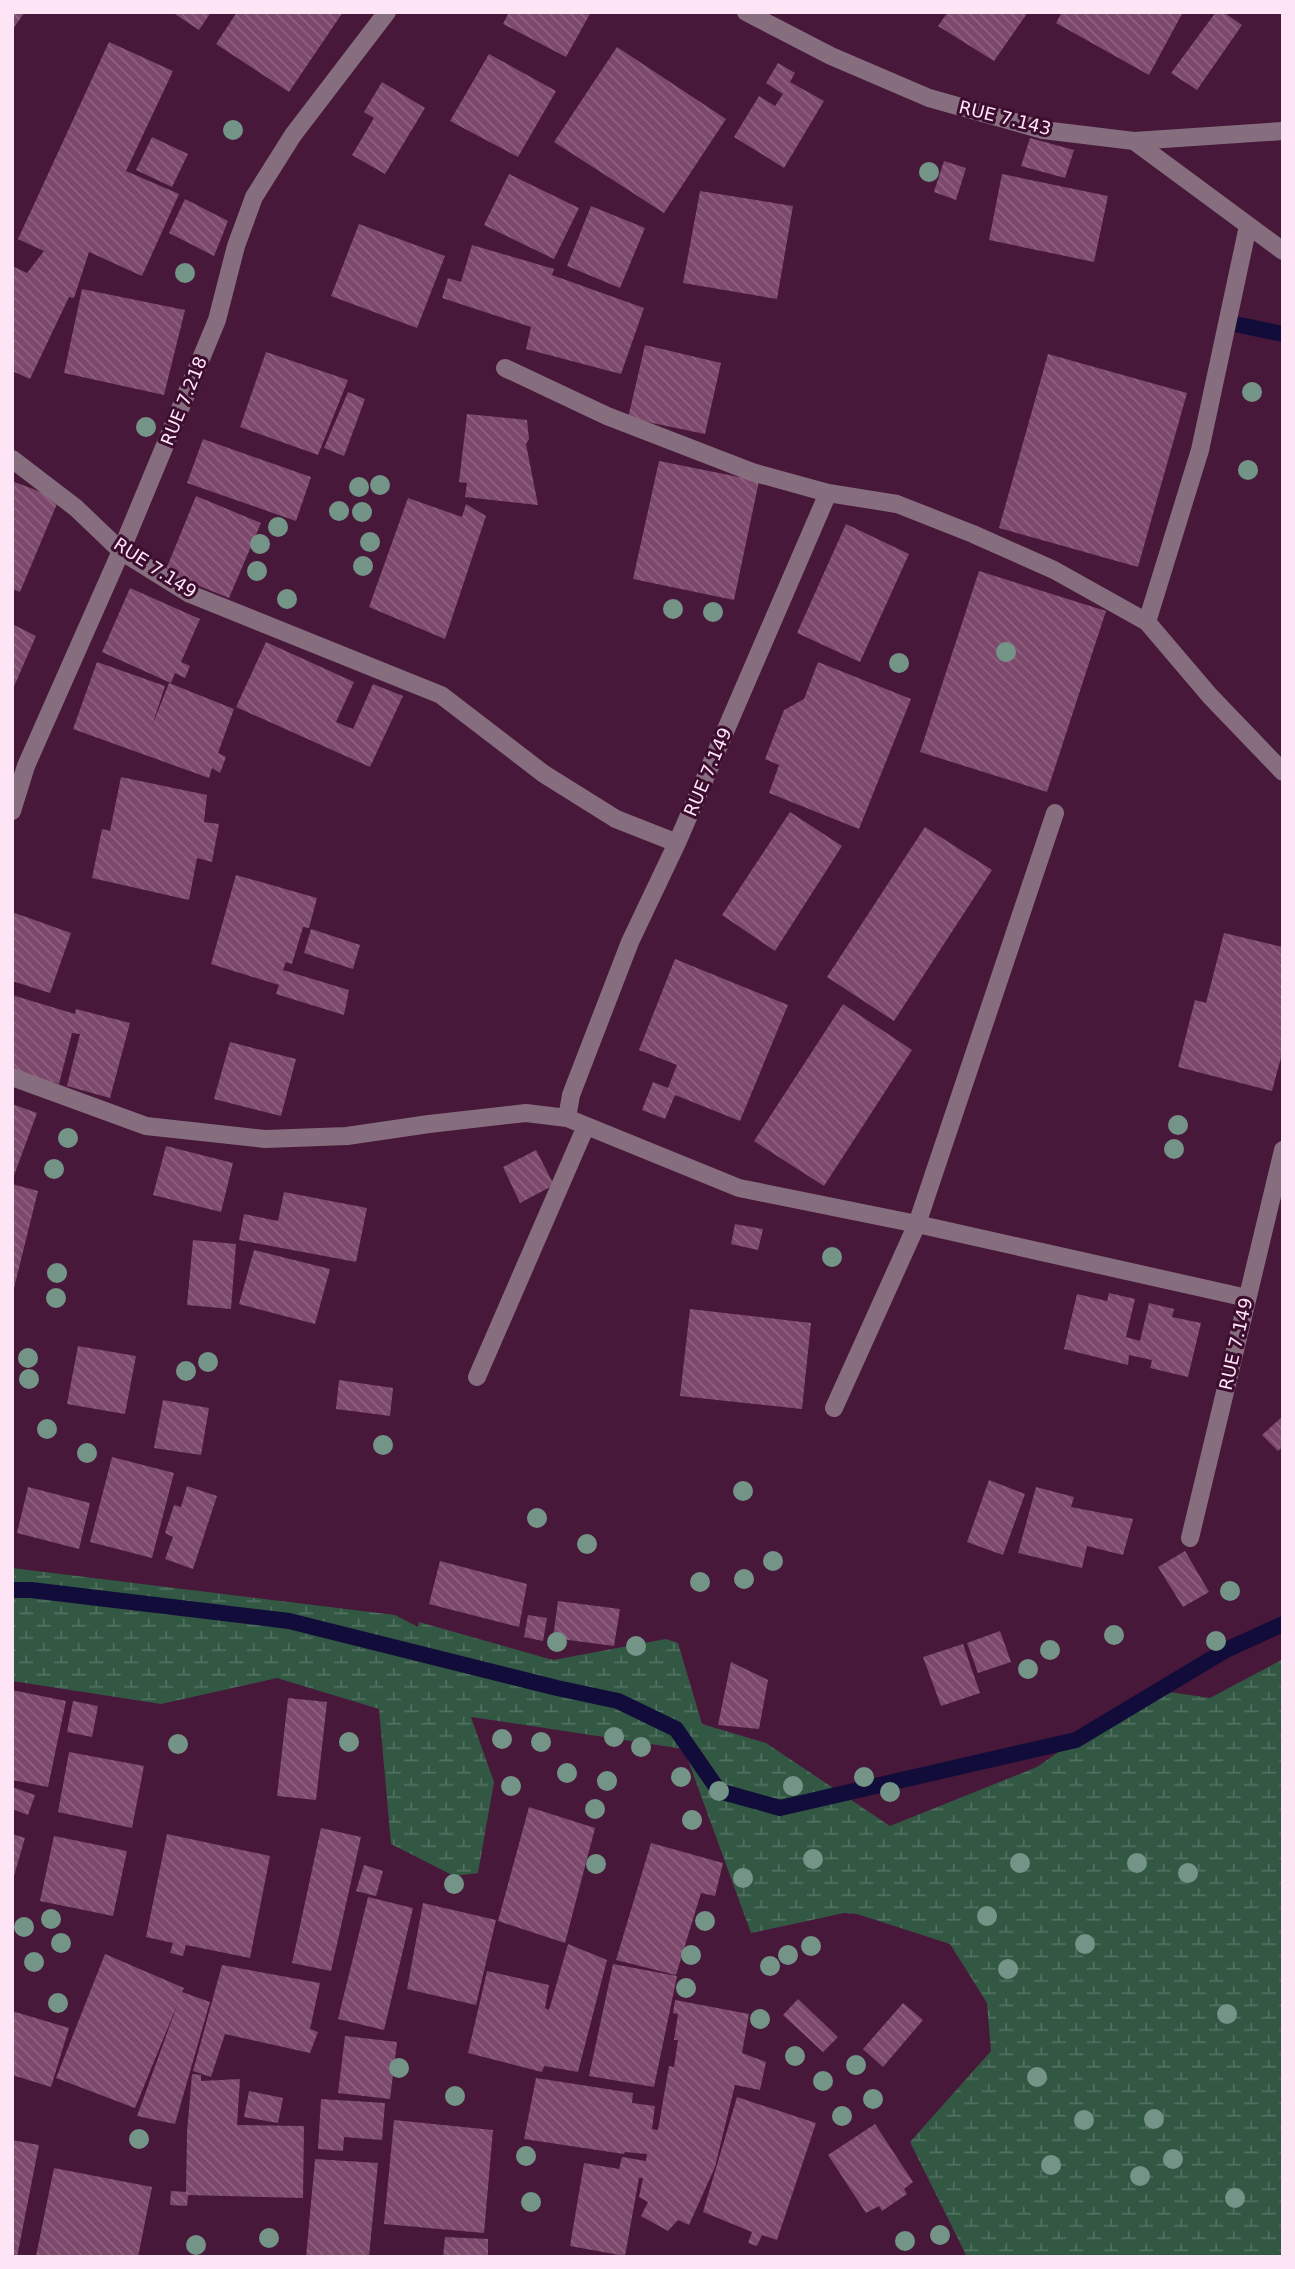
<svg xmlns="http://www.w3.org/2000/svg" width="1295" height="2269" font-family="'DejaVu Sans',sans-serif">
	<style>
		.wetland { fill: url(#wetland-marsh) }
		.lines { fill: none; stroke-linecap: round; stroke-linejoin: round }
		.stream { stroke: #110c3a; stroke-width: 16 }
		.building { fill: url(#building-back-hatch) }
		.minor { stroke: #876e7e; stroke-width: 18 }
		.tree { fill: #759488 }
		.labels { text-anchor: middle; stroke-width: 6; stroke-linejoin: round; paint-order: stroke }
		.street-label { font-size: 18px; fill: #fee5f5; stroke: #3c0d2f }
	</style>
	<defs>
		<pattern id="wetland-marsh" width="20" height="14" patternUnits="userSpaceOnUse" patternTransform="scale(1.75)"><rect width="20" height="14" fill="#325844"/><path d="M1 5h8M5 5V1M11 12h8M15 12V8" fill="none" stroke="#517060"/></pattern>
		<pattern id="building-back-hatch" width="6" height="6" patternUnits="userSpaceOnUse" patternTransform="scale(1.75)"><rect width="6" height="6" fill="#7c486b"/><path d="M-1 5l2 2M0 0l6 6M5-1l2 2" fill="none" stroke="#906281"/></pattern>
	</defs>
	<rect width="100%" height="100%" fill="#471839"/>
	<!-- wetland -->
	<path class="wetland" d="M 12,1568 L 395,1615 L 418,1627 L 419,1622 L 553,1660 L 666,1639 L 678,1643 L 702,1724 L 766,1743 L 890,1826 L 1037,1767 L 1149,1689 L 1210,1698 L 1283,1659 L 1283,2257 L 967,2257 L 910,2142 L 991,2051 L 987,2003 L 950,1944 L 857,1914 L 844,1913 L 751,1933 L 684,1749 L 471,1717 L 494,1782 L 478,1873 L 454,1876 L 391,1844 L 379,1709 L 277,1678 L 161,1704 L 12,1681 Z"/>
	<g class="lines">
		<!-- stream -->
		<path class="stream" d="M 1230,323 L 1283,334
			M 12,1590 L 31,1590 L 289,1621 L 557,1688 L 618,1701 L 676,1729 L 719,1791 L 780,1808 L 1076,1740 L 1226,1650 L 1283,1624"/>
	</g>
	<!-- building -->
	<path class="building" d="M 12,12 L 25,12 L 12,30 Z
		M 172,12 L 211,12 L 199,30 Z
		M 237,12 L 343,12 L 289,92 L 216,44 Z
		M 509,12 L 591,12 L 566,57 L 503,24 Z
		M 948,12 L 1028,12 L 994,61 L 938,26 Z
		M 1062,12 L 1183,12 L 1149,75 L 1056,23 Z
		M 1216,12 L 1223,12 L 1242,25 L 1197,90 L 1171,73 Z
		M 109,42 L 173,71 L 126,171 L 179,194 L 142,276 L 89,252 L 74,298 L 69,297 L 30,379 L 12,371 L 12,266 L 27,273 L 44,251 L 18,239 Z
		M 617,47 L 726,119 L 664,213 L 554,142 Z
		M 489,54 L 556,91 L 518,157 L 450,121 Z
		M 778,63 L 795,73 L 790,82 L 824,101 L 784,168 L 734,137 L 759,96 L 775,106 L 783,94 L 766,83 Z
		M 382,82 L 425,108 L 385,174 L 352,155 L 374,118 L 364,112 Z
		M 152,137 L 188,154 L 172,187 L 136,170 Z
		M 1030,138 L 1074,150 L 1065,178 L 1021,166 Z
		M 944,161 L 966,168 L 956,200 L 934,192 Z
		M 509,174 L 579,208 L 554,259 L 484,225 Z
		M 1002,174 L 1108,196 L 1094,262 L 989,240 Z
		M 700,191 L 793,206 L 777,299 L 683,283 Z
		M 185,199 L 228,221 L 214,256 L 169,233 Z
		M 591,206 L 645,228 L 620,288 L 567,266 Z
		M 359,224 L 445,256 L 417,328 L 331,296 Z
		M 472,245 L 554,269 L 552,275 L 644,308 L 621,374 L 526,349 L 531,327 L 442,298 L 448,278 L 461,282 Z
		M 82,289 L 185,310 L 164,395 L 64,373 Z
		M 645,345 L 721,363 L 705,434 L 628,418 Z
		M 266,352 L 348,380 L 318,455 L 240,427 Z
		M 1048,354 L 1187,393 L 1138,567 L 999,528 Z
		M 348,392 L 365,399 L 344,456 L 324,448 Z
		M 467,414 L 527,420 L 529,439 L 526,444 L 538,505 L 465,497 L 467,483 L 459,482 Z
		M 203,439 L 311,477 L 296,521 L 187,483 Z
		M 659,461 L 759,481 L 734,600 L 633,579 Z
		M 12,481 L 59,499 L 20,592 L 12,589 Z
		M 196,496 L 261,523 L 229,598 L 165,572 Z
		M 408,498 L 462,517 L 466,504 L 486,516 L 445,639 L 369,607 Z
		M 846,524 L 909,554 L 860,662 L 797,633 Z
		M 979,571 L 1106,611 L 1047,792 L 920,752 Z
		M 130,588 L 200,619 L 181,662 L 190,666 L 185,678 L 175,673 L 171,683 L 102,652 Z
		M 12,624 L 36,636 L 12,691 Z
		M 266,642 L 354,682 L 336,722 L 353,729 L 373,684 L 403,696 L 370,767 L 236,707 Z
		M 97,662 L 165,686 L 152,726 L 169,683 L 234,709 L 218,753 L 226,757 L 220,773 L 212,768 L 209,778 L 73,729 Z
		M 818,662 L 911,699 L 859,829 L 769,793 L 779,765 L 765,759 L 784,710 L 804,699 Z
		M 121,777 L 207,795 L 204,822 L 219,824 L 212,862 L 197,858 L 189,900 L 92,878 L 102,829 L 110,831 Z
		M 790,812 L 842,846 L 775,951 L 722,915 Z
		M 925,827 L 992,870 L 894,1021 L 827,977 Z
		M 236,875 L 317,898 L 309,928 L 303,927 L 292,964 L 286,962 L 283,970 L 349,990 L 344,1015 L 276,994 L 279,985 L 211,964 Z
		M 12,912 L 71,933 L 50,993 L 12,981 Z
		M 311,929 L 360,945 L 353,969 L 304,953 Z
		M 1224,933 L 1283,947 L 1283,1050 L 1272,1091 L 1178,1067 L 1195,1000 L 1206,1003 Z
		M 675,959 L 788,1005 L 740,1121 L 675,1095 L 665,1119 L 642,1110 L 653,1082 L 668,1088 L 677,1065 L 639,1050 Z
		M 12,995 L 75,1014 L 76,1009 L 130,1023 L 110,1098 L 67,1086 L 80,1034 L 72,1033 L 59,1084 L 12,1070 Z
		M 843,1004 L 912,1050 L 824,1186 L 754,1141 Z
		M 230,1042 L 296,1059 L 281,1116 L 214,1099 Z
		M 12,1104 L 37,1113 L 13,1178 L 12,1178 Z
		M 166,1146 L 233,1163 L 221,1212 L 153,1195 Z
		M 536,1150 L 554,1185 L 520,1203 L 503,1167 Z
		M 12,1184 L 38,1191 L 13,1292 L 12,1292 Z
		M 284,1192 L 367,1208 L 356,1262 L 239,1240 L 244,1214 L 278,1221 Z
		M 735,1224 L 763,1229 L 758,1250 L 731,1244 Z
		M 193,1240 L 236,1244 L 231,1309 L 187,1305 Z
		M 254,1250 L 330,1269 L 315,1324 L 239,1304 Z
		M 1109,1293 L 1135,1299 L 1126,1337 L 1140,1341 L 1149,1303 L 1174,1309 L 1172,1317 L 1201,1323 L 1188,1377 L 1150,1368 L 1152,1360 L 1129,1355 L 1128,1365 L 1064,1349 L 1077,1294 L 1107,1301 Z
		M 690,1309 L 811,1323 L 802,1409 L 680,1396 Z
		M 78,1346 L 136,1356 L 125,1414 L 67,1404 Z
		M 339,1380 L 393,1388 L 390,1416 L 336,1409 Z
		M 163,1400 L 209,1408 L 201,1455 L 154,1448 Z
		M 1283,1416 L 1283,1446 L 1278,1451 L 1262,1435 Z
		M 112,1457 L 174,1473 L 152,1558 L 90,1542 Z
		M 989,1480 L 1025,1494 L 1003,1555 L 967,1542 Z
		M 187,1486 L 217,1496 L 193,1569 L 165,1559 L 173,1537 L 165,1533 L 174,1505 L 181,1507 Z
		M 28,1487 L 90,1503 L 79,1549 L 17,1533 Z
		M 1036,1487 L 1074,1497 L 1071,1507 L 1133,1519 L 1123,1555 L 1087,1546 L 1082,1568 L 1018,1553 Z
		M 1185,1551 L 1209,1592 L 1183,1607 L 1158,1567 Z
		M 440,1561 L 527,1584 L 519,1627 L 429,1604 Z
		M 558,1601 L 620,1609 L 614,1646 L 553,1638 Z
		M 528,1615 L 547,1618 L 543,1641 L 524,1637 Z
		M 1000,1631 L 1011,1662 L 978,1673 L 967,1643 Z
		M 963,1644 L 980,1693 L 941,1706 L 923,1657 Z
		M 731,1662 L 768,1680 L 759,1729 L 718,1725 Z
		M 12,1690 L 66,1701 L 48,1787 L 12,1780 Z
		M 288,1698 L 327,1702 L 316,1800 L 277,1796 Z
		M 73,1701 L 98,1706 L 92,1737 L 67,1732 Z
		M 69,1752 L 144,1766 L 132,1828 L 58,1812 Z
		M 12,1787 L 35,1795 L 28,1815 L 12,1809 Z
		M 529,1807 L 595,1828 L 565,1943 L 498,1921 Z
		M 321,1828 L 361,1837 L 331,1971 L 292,1963 Z
		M 12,1834 L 25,1838 L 13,1879 L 12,1879 Z
		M 167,1834 L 270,1856 L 250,1958 L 186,1945 L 183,1956 L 170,1953 L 173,1943 L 146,1937 Z
		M 54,1836 L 127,1851 L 113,1916 L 40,1901 Z
		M 651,1843 L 723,1863 L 715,1896 L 701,1893 L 676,1975 L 616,1960 Z
		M 364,1865 L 383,1871 L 376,1896 L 356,1891 Z
		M 368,1897 L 413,1908 L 384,2030 L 338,2019 Z
		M 423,1903 L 496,1920 L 476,2005 L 407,1989 Z
		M 568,1944 L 607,1960 L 578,2072 L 544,2066 L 542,2072 L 468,2053 L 487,1971 L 549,1985 L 545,2008 L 549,2010 Z
		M 105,1954 L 184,1988 L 182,1992 L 210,2002 L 175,2124 L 137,2116 L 178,2003 L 135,2108 L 56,2078 Z
		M 613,1964 L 677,1976 L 654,2087 L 589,2076 Z
		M 222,1965 L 320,1983 L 310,2029 L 318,2032 L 310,2053 L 225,2034 L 211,2077 L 193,2071 Z
		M 798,1999 L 838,2037 L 823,2052 L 783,2015 Z
		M 675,2000 L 749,2014 L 742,2053 L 766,2062 L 760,2090 L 735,2085 L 715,2167 L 689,2225 L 678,2220 L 668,2231 L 641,2216 L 648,2202 L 639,2197 L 643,2178 L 639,2178 L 625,2256 L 570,2246 L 584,2163 L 619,2169 L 622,2157 L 646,2161 L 647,2154 L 625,2152 L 624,2154 L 524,2139 L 536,2078 L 633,2093 L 632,2103 L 655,2106 L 652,2129 L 658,2130 L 669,2066 L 674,2067 L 678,2040 L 674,2040 L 678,2014 L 673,2013 Z
		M 903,2003 L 923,2020 L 883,2067 L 863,2049 Z
		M 12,2011 L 69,2028 L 51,2087 L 12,2075 Z
		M 345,2036 L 397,2042 L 390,2099 L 338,2093 Z
		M 192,2074 L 201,2075 L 201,2081 L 240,2079 L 237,2125 L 304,2126 L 303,2198 L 188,2195 L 187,2206 L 170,2205 L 171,2191 L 186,2192 L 187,2132 Z
		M 249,2091 L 283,2098 L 278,2123 L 244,2117 Z
		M 737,2097 L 816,2123 L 777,2240 L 762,2235 L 757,2246 L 748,2243 L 752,2232 L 703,2212 Z
		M 321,2099 L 385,2103 L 382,2140 L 344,2137 L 343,2151 L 318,2149 Z
		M 394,2120 L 493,2130 L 484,2233 L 384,2224 Z
		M 875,2124 L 913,2182 L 904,2189 L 907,2194 L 882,2211 L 879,2206 L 866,2213 L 828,2155 Z
		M 12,2140 L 39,2145 L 17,2257 L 12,2257 Z
		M 315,2159 L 378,2163 L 369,2257 L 306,2257 Z
		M 54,2168 L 152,2187 L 138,2257 L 36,2256 Z
		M 445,2237 L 488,2239 L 488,2257 L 443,2257 Z"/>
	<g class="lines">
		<!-- minor -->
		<path class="minor" d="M 746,12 L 831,56 L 929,98 L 1043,130 L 1134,141 L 1283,131
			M 1134,141 L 1283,251
			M 505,368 L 607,416 L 752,472 L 828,493
			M 12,459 L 76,508 L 121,551 L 190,594 L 441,695 L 544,774 L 616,819 L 677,843 L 828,493 L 897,504 L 973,534 L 1054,570 L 1147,622 L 1210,696 L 1283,772
			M 1147,622 L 1200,450 L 1248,226
			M 12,811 L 26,766 L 121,551 L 217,320 L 236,246 L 254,197 L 293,135 L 387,12
			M 12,1077 L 146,1126 L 265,1139 L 347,1136 L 429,1124 L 526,1113 L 567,1118 L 571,1095 L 630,942 L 677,843
			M 567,1118 L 739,1188 L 917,1224 L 1247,1298
			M 477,1377 L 586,1126
			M 834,1408 L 917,1224 L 1055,813
			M 1190,1538 L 1283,1150"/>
	</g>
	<!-- trees -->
	<g class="tree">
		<circle cx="233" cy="130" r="10"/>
		<circle cx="929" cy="172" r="10"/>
		<circle cx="185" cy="273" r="10"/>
		<circle cx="1252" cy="392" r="10"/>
		<circle cx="146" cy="427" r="10"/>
		<circle cx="1248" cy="470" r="10"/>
		<circle cx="380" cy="485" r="10"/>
		<circle cx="359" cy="487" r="10"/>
		<circle cx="339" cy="511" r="10"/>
		<circle cx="362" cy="512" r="10"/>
		<circle cx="278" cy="527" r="10"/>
		<circle cx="370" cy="542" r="10"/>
		<circle cx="260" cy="544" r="10"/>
		<circle cx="363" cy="566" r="10"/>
		<circle cx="257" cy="571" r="10"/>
		<circle cx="287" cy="599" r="10"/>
		<circle cx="673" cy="609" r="10"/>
		<circle cx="713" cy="612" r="10"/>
		<circle cx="1006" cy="652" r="10"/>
		<circle cx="899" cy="663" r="10"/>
		<circle cx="1178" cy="1125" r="10"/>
		<circle cx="68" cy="1138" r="10"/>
		<circle cx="1174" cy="1149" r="10"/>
		<circle cx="54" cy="1169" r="10"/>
		<circle cx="832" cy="1257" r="10"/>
		<circle cx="57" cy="1273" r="10"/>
		<circle cx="56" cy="1298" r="10"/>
		<circle cx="28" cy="1358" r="10"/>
		<circle cx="208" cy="1362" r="10"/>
		<circle cx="186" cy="1371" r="10"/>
		<circle cx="29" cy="1379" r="10"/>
		<circle cx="47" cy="1429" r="10"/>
		<circle cx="383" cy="1445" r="10"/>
		<circle cx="87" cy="1453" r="10"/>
		<circle cx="743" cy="1491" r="10"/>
		<circle cx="537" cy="1518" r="10"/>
		<circle cx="587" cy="1544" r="10"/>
		<circle cx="773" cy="1561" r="10"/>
		<circle cx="744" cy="1579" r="10"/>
		<circle cx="700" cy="1582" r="10"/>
		<circle cx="1230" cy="1591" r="10"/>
		<circle cx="1114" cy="1635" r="10"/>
		<circle cx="1216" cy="1641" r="10"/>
		<circle cx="557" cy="1642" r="10"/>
		<circle cx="636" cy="1646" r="10"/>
		<circle cx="1050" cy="1650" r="10"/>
		<circle cx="1028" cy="1669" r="10"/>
		<circle cx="614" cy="1737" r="10"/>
		<circle cx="502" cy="1739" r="10"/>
		<circle cx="349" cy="1742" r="10"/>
		<circle cx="541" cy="1742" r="10"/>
		<circle cx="178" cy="1744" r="10"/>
		<circle cx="641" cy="1747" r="10"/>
		<circle cx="567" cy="1773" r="10"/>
		<circle cx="681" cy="1777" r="10"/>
		<circle cx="864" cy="1777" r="10"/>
		<circle cx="607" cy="1781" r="10"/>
		<circle cx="511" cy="1786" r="10"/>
		<circle cx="793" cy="1786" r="10"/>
		<circle cx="719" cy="1791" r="10"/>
		<circle cx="890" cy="1792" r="10"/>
		<circle cx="595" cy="1809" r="10"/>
		<circle cx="692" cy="1820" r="10"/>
		<circle cx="813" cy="1859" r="10"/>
		<circle cx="1020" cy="1863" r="10"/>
		<circle cx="1137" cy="1863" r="10"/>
		<circle cx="596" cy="1864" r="10"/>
		<circle cx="1188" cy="1873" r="10"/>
		<circle cx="743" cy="1878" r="10"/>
		<circle cx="454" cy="1884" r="10"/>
		<circle cx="987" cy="1916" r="10"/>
		<circle cx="51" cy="1919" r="10"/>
		<circle cx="705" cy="1921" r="10"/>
		<circle cx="24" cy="1927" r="10"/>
		<circle cx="61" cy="1943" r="10"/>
		<circle cx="1085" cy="1944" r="10"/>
		<circle cx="811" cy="1946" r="10"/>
		<circle cx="691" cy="1955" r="10"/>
		<circle cx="788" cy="1955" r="10"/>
		<circle cx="34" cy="1962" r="10"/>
		<circle cx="770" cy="1966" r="10"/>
		<circle cx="1008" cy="1969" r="10"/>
		<circle cx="686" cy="1988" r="10"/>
		<circle cx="58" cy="2003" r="10"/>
		<circle cx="1227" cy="2014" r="10"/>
		<circle cx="760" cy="2019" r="10"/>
		<circle cx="795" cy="2056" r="10"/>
		<circle cx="856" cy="2065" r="10"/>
		<circle cx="399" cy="2068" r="10"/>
		<circle cx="1037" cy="2077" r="10"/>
		<circle cx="823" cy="2081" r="10"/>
		<circle cx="455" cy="2096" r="10"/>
		<circle cx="873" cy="2099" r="10"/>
		<circle cx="842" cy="2116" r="10"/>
		<circle cx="1154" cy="2119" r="10"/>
		<circle cx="1084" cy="2120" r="10"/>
		<circle cx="139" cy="2139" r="10"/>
		<circle cx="526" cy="2156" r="10"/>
		<circle cx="1173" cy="2159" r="10"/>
		<circle cx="1051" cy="2165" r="10"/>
		<circle cx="1140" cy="2176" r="10"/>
		<circle cx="1235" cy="2198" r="10"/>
		<circle cx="531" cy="2202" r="10"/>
		<circle cx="940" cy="2235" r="10"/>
		<circle cx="269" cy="2238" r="10"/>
		<circle cx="905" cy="2241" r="10"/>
		<circle cx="196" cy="2245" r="10"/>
	</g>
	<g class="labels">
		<!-- street labels -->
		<g class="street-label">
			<text transform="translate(1005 118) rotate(14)" y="6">RUE 7.143</text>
			<text transform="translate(184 401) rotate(-68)" y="6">RUE 7.218</text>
			<text transform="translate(155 568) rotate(33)" y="6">RUE 7.149</text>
			<text transform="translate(708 772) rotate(-67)" y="6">RUE 7.149</text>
			<text transform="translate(1236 1344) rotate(-77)" y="6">RUE 7.149</text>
		</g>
	</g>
	<!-- border -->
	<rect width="1295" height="2269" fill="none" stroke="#fee5f5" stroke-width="28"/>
</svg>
